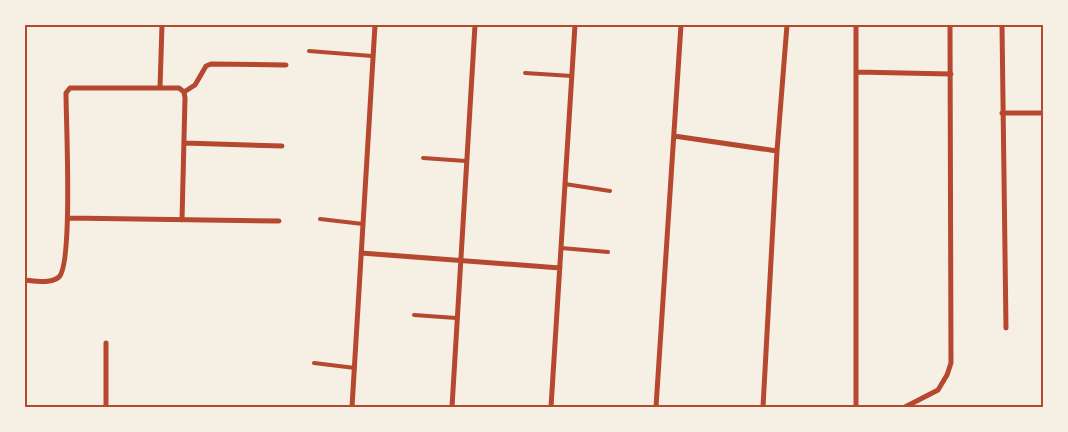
<svg xmlns="http://www.w3.org/2000/svg" width="1068" height="432" font-family="Karla,sans-serif">
	<style>
		.lines { fill: none; stroke-linecap: round; stroke-linejoin: round }
		.service { stroke: #b5482f; stroke-width: 4 }
		.minor { stroke: #b5482f; stroke-width: 5 }
		.neatline { fill: none; stroke: #b5482f; stroke-width: 2 }
	</style>
	<rect width="100%" height="100%" fill="#f6efe4"/>
	<g class="lines">
		<!-- service -->
		<path class="service" d="M 309,51 L 372,56
			M 525,73 L 572,76
			M 423,158 L 466,161
			M 565,184 L 610,191
			M 320,219 L 363,224
			M 561,248 L 608,252
			M 414,315 L 456,318
			M 314,363 L 355,368"/>
		<!-- minor -->
		<path class="minor" d="M 856,25 L 856,407
			M 1002,25 L 1006,328
			M 856,72 L 951,74
			M 160,88 L 162,25
			M 184,92 L 195,85 L 206,66 L 211,64 L 286,65
			M 1002,113 L 1043,113
			M 674,136 L 777,151
			M 184,143 L 282,146
			M 68,218 L 279,221
			M 361,253 L 560,268
			M 25,280 C 35,281 51,284 59,277 C 73,264 66,120 66,93 L 70,88 L 179,88 L 184,92 L 185,98 L 182,220
			M 106,343 L 106,407
			M 352,407 L 375,25
			M 452,407 L 475,25
			M 551,407 L 575,25
			M 656,407 L 681,25
			M 763,407 L 777,151 L 787,25
			M 905,407 L 938,390 L 947,375 L 951,363 L 950,25"/>
	</g>
	<!-- border -->
	<rect width="1068" height="432" fill="none" stroke="#f6efe4" stroke-width="52"/>
	<rect x="26" y="26" width="1016" height="380" class="neatline"/>
</svg>
